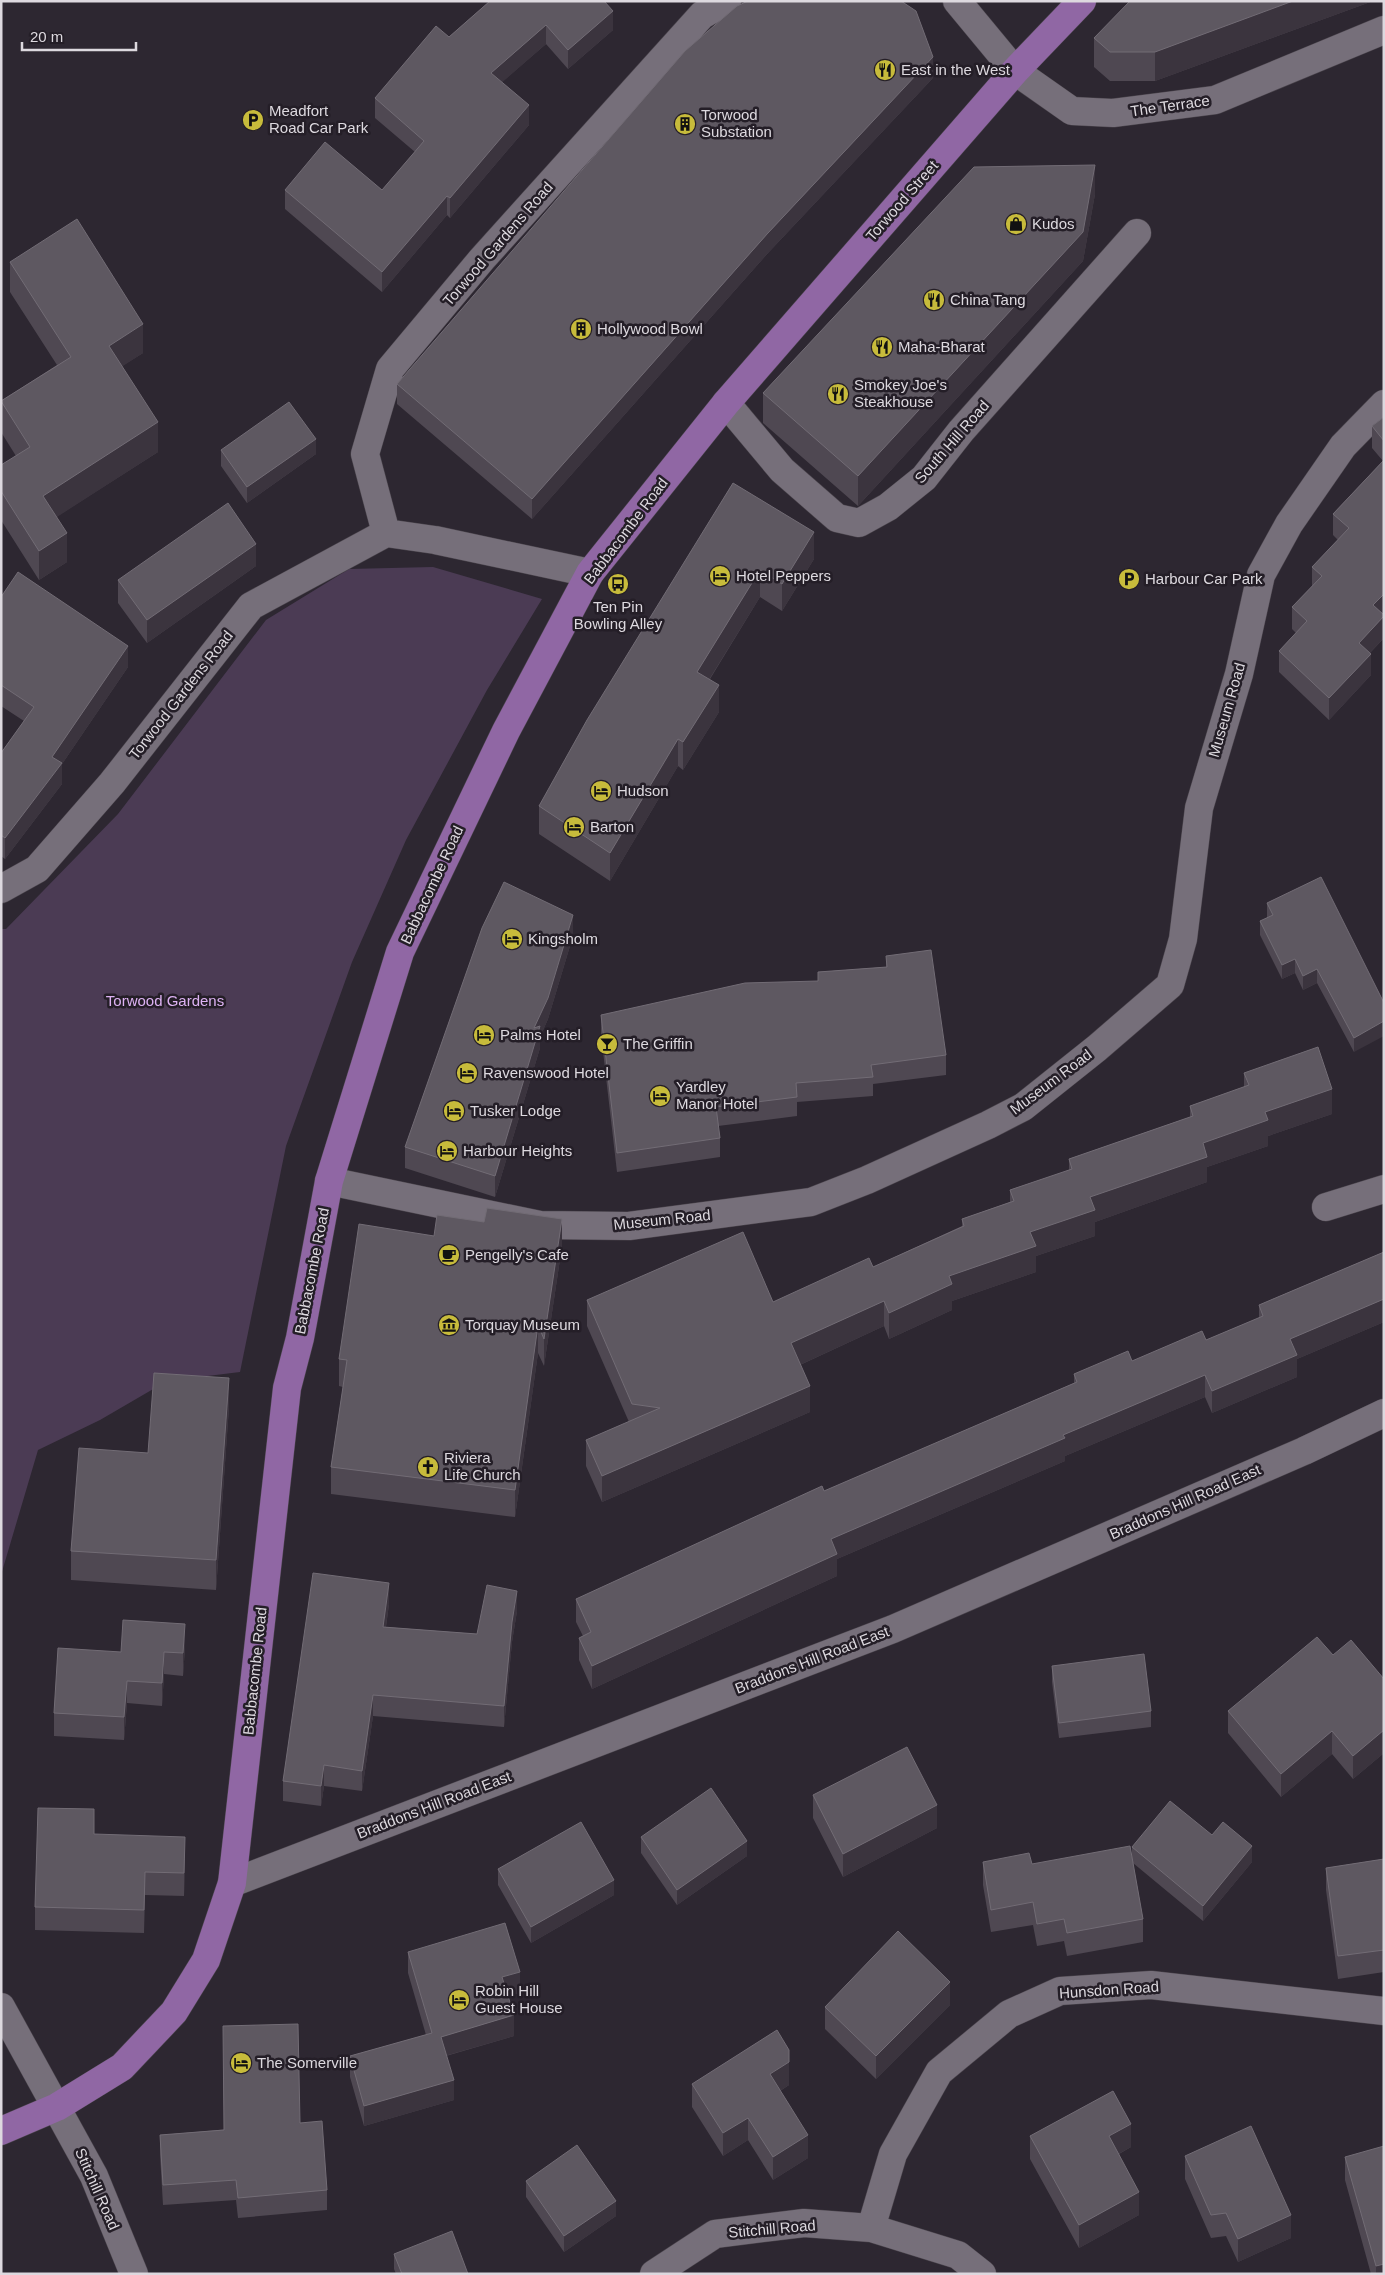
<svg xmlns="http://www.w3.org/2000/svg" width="1385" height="2275" font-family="Helvetica,sans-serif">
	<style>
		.green { fill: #4b3b54 }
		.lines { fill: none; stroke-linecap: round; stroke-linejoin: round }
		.minor-casing { stroke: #4a444c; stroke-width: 29 }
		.major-casing { stroke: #4a444c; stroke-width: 29 }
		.minor { stroke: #766f7a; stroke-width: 28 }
		.major { stroke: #9067a4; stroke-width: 28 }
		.wall { fill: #4f4852 }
		.shaded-wall { fill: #3b343e }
		.building { fill: #5e5861; stroke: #726c75 }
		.labels { text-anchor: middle; stroke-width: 5; stroke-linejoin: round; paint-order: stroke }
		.poi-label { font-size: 15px; fill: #ddd9df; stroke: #241e27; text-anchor: start }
		.street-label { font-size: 15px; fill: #ddd9df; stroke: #241e27 }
		.park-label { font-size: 15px; fill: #ddb2f3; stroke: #241e27 }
	</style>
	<rect width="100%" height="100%" fill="#2d2731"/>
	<!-- green -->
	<path class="green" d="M 433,567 L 542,599 L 487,690 L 406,840 L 352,962 L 286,1146 L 240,1372 L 167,1381 L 100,1420 L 38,1450 L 1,1575 L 1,929 L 6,929 L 118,814 L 266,620 L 349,569 Z"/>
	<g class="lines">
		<!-- minor casing -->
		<g class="minor-casing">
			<path id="minor" d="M 957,1 L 1015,71 L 1072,111 L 1113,113 L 1215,100 L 1384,30
				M 726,403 L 782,470 L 837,518 L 859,523 L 888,507 L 924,478 L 961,431 L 1137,233
				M 386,533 L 365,454 L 390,369 L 482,259 L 702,15 L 727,1
				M 1,889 L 37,869 L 112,783 L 251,606 L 386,533 L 435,540 L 590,573
				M 329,1181 L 540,1225 L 629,1226 L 811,1202 L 867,1180 L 988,1125 L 1023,1107 L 1097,1048 L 1170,985 L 1183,939 L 1199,808 L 1239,674 L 1261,575 L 1289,524 L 1343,446 L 1384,404
				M 1326,1207 L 1384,1189
				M 232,1883 L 893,1629 L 1304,1451 L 1384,1413
				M 1,2007 L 94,2176 L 134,2274
				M 871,2228 L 893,2154 L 939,2072 L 1009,2014 L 1060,1991 L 1151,1985 L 1384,2011
				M 654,2274 L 715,2234 L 804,2223 L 871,2228 L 958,2255 L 982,2274"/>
		</g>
		<!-- major casing -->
		<g class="major-casing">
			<path id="major" d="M 1,2131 L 57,2107 L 122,2067 L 174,2012 L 206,1960 L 232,1883 L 287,1388 L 300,1338 L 329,1181 L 400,952 L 506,731 L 590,573 L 726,403 L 1015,71 L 1082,1"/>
		</g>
		<!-- minor -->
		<use href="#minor" class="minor"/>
		<!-- major -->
		<use href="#major" class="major"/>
	</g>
	<!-- wall -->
	<path class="wall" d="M 490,1 L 613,30 L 568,69 L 546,44 L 502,82 L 529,125 L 450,218 L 447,215 L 382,292 L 285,209 L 285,190 L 382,190 L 415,152 L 375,118 L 375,98 L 449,37 Z
		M 1373,1 L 1155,81 L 1110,81 L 1094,67 L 1094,38 Z
		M 933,78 L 768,253 L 532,519 L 397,404 L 397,384 Z
		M 1095,194 L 1083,261 L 858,506 L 763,423 L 763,393 Z
		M 10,262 L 143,353 L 122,366 L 158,452 L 56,517 L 67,562 L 39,580 L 1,520 L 1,465 L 16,456 L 1,432 L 1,401 L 57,365 L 10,292 Z
		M 1384,417 L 1384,638 L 1370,653 L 1371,675 L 1329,720 L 1279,672 L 1279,651 L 1296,633 L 1292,629 L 1292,607 L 1312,586 L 1312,567 L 1338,540 L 1333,535 L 1333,514 L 1383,461 L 1372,448 L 1372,426 Z
		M 221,450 L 316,454 L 247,503 L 221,466 Z
		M 733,483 L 814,559 L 782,611 L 760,597 L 710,679 L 719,712 L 683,770 L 678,766 L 610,881 L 539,834 L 539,806 Z
		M 256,566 L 147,643 L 118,603 L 118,580 Z
		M 1,597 L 128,667 L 62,764 L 62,784 L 5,859 L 1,856 L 1,753 L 24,721 L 1,706 Z
		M 1267,903 L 1384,1003 L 1354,1052 L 1317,983 L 1303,990 L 1295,973 L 1282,979 L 1260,935 L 1260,921 L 1267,918 Z
		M 573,936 L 548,1019 L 540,1037 L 540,1048 L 495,1197 L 405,1168 L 405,1147 Z
		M 886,956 L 946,1055 L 946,1075 L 873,1084 L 873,1096 L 797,1102 L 797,1116 L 718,1126 L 720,1138 L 720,1157 L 617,1172 L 601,1034 L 601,1015 L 818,981 L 818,972 L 886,967 Z
		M 1244,1073 L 1332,1114 L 1268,1136 L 1268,1146 L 1207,1167 L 1207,1182 L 1095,1222 L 1095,1236 L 1036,1256 L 1036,1272 L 952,1301 L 952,1310 L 889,1339 L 884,1326 L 800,1365 L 810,1412 L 602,1502 L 586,1466 L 586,1440 L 629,1422 L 587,1326 L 587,1300 L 773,1302 L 873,1267 L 962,1226 L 962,1219 L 1010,1202 L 1010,1190 L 1069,1170 L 1069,1159 L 1190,1117 L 1190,1106 L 1244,1087 Z
		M 434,1236 L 562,1246 L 544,1366 L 538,1353 L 515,1517 L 331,1494 L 331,1467 L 343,1387 L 339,1386 L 339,1359 Z
		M 1384,1252 L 1384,1322 L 1297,1359 L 1297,1377 L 1212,1413 L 1205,1397 L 1065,1456 L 1065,1461 L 837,1559 L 837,1576 L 592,1689 L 579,1660 L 579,1638 L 583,1636 L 576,1622 L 576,1599 L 1074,1383 L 1074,1374 L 1132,1361 L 1206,1340 L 1259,1318 L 1259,1305 Z
		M 229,1407 L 216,1590 L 71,1580 L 71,1551 L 148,1453 Z
		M 389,1604 L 386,1627 L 477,1634 L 517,1611 L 512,1642 L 504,1727 L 373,1716 L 362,1791 L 324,1786 L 321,1806 L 283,1801 L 283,1781 Z
		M 185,1647 L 183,1676 L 164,1674 L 162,1706 L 127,1703 L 124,1740 L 54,1736 L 54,1713 L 121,1652 Z
		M 1333,1655 L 1384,1679 L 1384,1753 L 1353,1779 L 1332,1754 L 1281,1797 L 1228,1733 L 1228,1711 Z
		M 1052,1666 L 1151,1711 L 1151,1727 L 1059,1738 L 1052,1682 Z
		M 813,1795 L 937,1828 L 843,1877 L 813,1818 Z
		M 94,1834 L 185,1859 L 184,1896 L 145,1895 L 144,1933 L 35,1930 L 35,1907 Z
		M 1212,1835 L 1252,1862 L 1203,1921 L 1133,1863 L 1143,1919 L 1143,1942 L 1067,1956 L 1064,1941 L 1037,1946 L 1033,1925 L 991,1932 L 983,1885 L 983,1862 L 1032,1864 L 1132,1858 L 1132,1847 Z
		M 641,1837 L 747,1856 L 677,1905 L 641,1853 Z
		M 1384,1859 L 1384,1972 L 1338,1979 L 1326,1890 L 1326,1868 Z
		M 498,1869 L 614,1895 L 531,1943 L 498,1885 Z
		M 408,1952 L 520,1993 L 508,1996 L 514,2036 L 446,2056 L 454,2100 L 364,2126 L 350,2077 L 350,2056 L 426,2035 L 408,1973 Z
		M 950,2005 L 876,2079 L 825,2029 L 825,2007 Z
		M 692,2084 L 789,2085 L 780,2091 L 808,2158 L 773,2180 L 748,2140 L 723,2156 L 692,2107 Z
		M 300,2123 L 327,2190 L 327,2210 L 238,2218 L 236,2200 L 163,2205 L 160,2155 L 160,2135 Z
		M 1030,2136 L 1131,2147 L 1119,2154 L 1139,2215 L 1079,2248 L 1030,2159 Z
		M 1185,2156 L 1291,2238 L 1238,2262 L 1226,2236 L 1211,2238 L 1185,2179 Z
		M 1345,2157 L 1384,2274 L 1371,2274 L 1345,2180 Z
		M 526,2181 L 616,2216 L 564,2252 L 526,2197 Z
		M 394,2254 L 468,2274 L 396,2274 L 394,2269 Z"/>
	<!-- shaded-wall -->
	<path class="shaded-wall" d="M 1293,1 L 1373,1 L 1155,81 L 1155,52 Z
		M 613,11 L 613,30 L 568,69 L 568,50 Z
		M 546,25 L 546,44 L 491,92 L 491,73 Z
		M 933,57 L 933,78 L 768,253 L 532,519 L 532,499 L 768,233 Z
		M 529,105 L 529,125 L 450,218 L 450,198 Z
		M 1095,165 L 1095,194 L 1083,261 L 858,506 L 858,476 Z
		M 447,196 L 447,215 L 382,292 L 382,272 Z
		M 143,324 L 143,353 L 109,375 L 109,346 Z
		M 158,422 L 158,452 L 43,526 L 43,496 Z
		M 316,439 L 316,454 L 247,503 L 247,487 Z
		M 814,532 L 814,559 L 782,611 L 782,584 Z
		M 67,533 L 67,562 L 39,580 L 39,551 Z
		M 256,544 L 256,566 L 147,643 L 147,620 Z
		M 760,570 L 760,597 L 697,699 L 697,672 Z
		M 1384,594 L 1384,615 L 1373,605 Z
		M 1384,616 L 1384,638 L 1359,664 L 1359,643 Z
		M 128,646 L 128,667 L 62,764 L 62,784 L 5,859 L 5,838 L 52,757 Z
		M 1371,654 L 1371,675 L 1329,720 L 1329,698 Z
		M 719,685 L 719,712 L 683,770 L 683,742 Z
		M 678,739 L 678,766 L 610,881 L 610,853 Z
		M 573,915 L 573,936 L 548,1019 L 540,1037 L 540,1048 L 495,1197 L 495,1176 L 534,1028 Z
		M 1295,959 L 1295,973 L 1282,979 L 1282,965 Z
		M 1317,969 L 1317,983 L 1303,990 L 1303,976 Z
		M 1384,1021 L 1384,1036 L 1354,1052 L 1354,1038 Z
		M 1332,1089 L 1332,1114 L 1268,1136 L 1268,1146 L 1207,1167 L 1207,1182 L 1095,1222 L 1095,1236 L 1036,1256 L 1036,1272 L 952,1301 L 952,1310 L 889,1339 L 889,1313 L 949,1276 L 1030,1232 L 1090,1197 L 1265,1112 Z
		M 562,1219 L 562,1246 L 544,1366 L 544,1339 Z
		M 1384,1299 L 1384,1322 L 1297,1359 L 1297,1377 L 1212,1413 L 1212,1391 L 1290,1339 Z
		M 884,1301 L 884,1326 L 791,1369 L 791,1343 Z
		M 538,1325 L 538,1353 L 515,1517 L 515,1490 Z
		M 1205,1375 L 1205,1397 L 1065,1456 L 1065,1461 L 837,1559 L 837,1576 L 592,1689 L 592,1666 L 831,1539 L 1063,1435 Z
		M 229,1378 L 229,1407 L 216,1590 L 216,1560 Z
		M 810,1386 L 810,1412 L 602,1502 L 602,1476 Z
		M 389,1583 L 389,1604 L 383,1647 L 383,1627 Z
		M 517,1591 L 517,1611 L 512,1642 L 504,1727 L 504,1706 L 512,1622 Z
		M 185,1624 L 185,1647 L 183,1676 L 183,1653 Z
		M 164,1652 L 164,1674 L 162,1706 L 162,1683 Z
		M 127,1681 L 127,1703 L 124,1740 L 124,1717 Z
		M 373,1695 L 373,1716 L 362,1791 L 362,1771 Z
		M 1384,1730 L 1384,1753 L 1353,1779 L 1353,1756 Z
		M 1332,1731 L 1332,1754 L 1281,1797 L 1281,1774 Z
		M 324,1765 L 324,1786 L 321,1806 L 321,1786 Z
		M 937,1805 L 937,1828 L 843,1877 L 843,1854 Z
		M 185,1837 L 185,1859 L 184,1896 L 184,1873 Z
		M 747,1841 L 747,1856 L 677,1905 L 677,1890 Z
		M 1252,1846 L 1252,1862 L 1203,1921 L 1203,1906 Z
		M 614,1880 L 614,1895 L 531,1943 L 531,1927 Z
		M 520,1972 L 520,1993 L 502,1998 L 502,1977 Z
		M 950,1982 L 950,2005 L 876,2079 L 876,2056 Z
		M 514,2015 L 514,2036 L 441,2057 L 441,2037 Z
		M 789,2062 L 789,2085 L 770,2097 L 770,2074 Z
		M 454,2080 L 454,2100 L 364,2126 L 364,2106 Z
		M 748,2118 L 748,2140 L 723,2156 L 723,2133 Z
		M 1131,2124 L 1131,2147 L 1109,2159 L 1109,2136 Z
		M 808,2135 L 808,2158 L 773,2180 L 773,2157 Z
		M 1139,2192 L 1139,2215 L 1079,2248 L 1079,2225 Z
		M 616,2201 L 616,2216 L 564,2252 L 564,2236 Z
		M 1291,2215 L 1291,2238 L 1238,2262 L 1238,2239 Z
		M 1384,2264 L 1384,2274 L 1376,2274 L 1376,2266 Z"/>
	<!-- building -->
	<path class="building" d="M 490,1 L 604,1 L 613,11 L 568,50 L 546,25 L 491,73 L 529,105 L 450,198 L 447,196 L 382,272 L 285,190 L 325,142 L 382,190 L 424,141 L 375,98 L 436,26 L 449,37 Z
		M 748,1 L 901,1 L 916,11 L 933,57 L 768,233 L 532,499 L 397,384 L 685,51 L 737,6 Z
		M 1130,1 L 1293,1 L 1155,52 L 1110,52 L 1094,38 Z
		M 1095,165 L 1083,232 L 858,476 L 763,393 L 974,167 Z
		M 77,219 L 143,324 L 109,346 L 158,422 L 43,496 L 67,533 L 39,551 L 1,491 L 1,465 L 30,447 L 1,401 L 71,357 L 10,262 Z
		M 289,402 L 316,439 L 247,487 L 221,450 Z
		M 1384,417 L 1384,441 L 1372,426 Z
		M 1384,460 L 1384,594 L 1373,605 L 1384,615 L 1384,616 L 1359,643 L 1371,654 L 1329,698 L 1279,651 L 1307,621 L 1292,607 L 1322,576 L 1312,567 L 1349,528 L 1333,514 Z
		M 733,483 L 814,532 L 782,584 L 760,570 L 697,672 L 719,685 L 683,742 L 678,739 L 610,853 L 539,806 L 587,720 Z
		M 228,503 L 256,544 L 147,620 L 118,580 Z
		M 18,572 L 128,646 L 52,757 L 62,763 L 5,838 L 1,835 L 1,753 L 34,707 L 1,685 L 1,597 Z
		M 1321,877 L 1384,1003 L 1384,1021 L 1354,1038 L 1317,969 L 1303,976 L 1295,959 L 1282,965 L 1260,921 L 1273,915 L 1267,903 Z
		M 504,882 L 573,915 L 548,998 L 534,1028 L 540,1026 L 495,1176 L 405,1147 L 482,928 Z
		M 931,950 L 946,1055 L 871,1065 L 873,1077 L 796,1083 L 797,1097 L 716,1107 L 720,1138 L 617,1153 L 601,1015 L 745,983 L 818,981 L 818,972 L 887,967 L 886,956 Z
		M 1318,1047 L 1332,1089 L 1265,1112 L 1268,1120 L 1203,1143 L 1207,1157 L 1090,1197 L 1095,1210 L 1030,1232 L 1036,1246 L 949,1276 L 952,1284 L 889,1313 L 884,1301 L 791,1343 L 810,1386 L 602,1476 L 586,1440 L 660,1408 L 632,1404 L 587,1300 L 743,1232 L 773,1302 L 869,1258 L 873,1267 L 964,1226 L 962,1219 L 1014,1201 L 1010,1190 L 1072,1169 L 1069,1159 L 1193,1116 L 1190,1106 L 1249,1085 L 1244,1073 Z
		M 487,1208 L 562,1219 L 544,1339 L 538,1325 L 515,1490 L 331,1467 L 347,1360 L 339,1359 L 359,1224 L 434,1236 L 437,1215 L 484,1222 Z
		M 1384,1252 L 1384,1299 L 1290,1339 L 1297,1355 L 1212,1391 L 1205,1375 L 1063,1435 L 1065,1438 L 831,1539 L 837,1554 L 592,1666 L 579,1638 L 591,1632 L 576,1599 L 822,1486 L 824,1491 L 1077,1382 L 1074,1374 L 1128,1351 L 1132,1361 L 1202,1331 L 1206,1340 L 1263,1316 L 1259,1305 Z
		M 154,1373 L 229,1378 L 216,1560 L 71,1551 L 79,1448 L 148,1453 Z
		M 313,1573 L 389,1583 L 383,1627 L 477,1634 L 487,1585 L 517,1591 L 512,1622 L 504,1706 L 373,1695 L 362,1771 L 324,1765 L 321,1786 L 283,1781 Z
		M 123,1620 L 185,1624 L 183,1653 L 164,1652 L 162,1683 L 127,1681 L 124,1717 L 54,1713 L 58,1648 L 121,1652 Z
		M 1317,1637 L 1333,1655 L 1351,1640 L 1384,1679 L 1384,1730 L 1353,1756 L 1332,1731 L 1281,1774 L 1228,1711 Z
		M 1144,1654 L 1151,1711 L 1059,1723 L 1052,1666 Z
		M 907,1747 L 937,1805 L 843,1854 L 813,1795 Z
		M 711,1788 L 747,1841 L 677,1890 L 641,1837 Z
		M 1170,1801 L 1212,1835 L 1223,1822 L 1252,1846 L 1203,1906 L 1132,1847 Z
		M 38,1808 L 94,1809 L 94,1834 L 185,1837 L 184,1873 L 145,1872 L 144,1910 L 35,1907 Z
		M 581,1822 L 614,1880 L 531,1927 L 498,1869 Z
		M 1130,1846 L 1143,1919 L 1067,1933 L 1064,1919 L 1037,1924 L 1033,1902 L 991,1910 L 983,1862 L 1029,1853 L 1032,1864 Z
		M 1384,1859 L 1384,1950 L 1338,1956 L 1326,1868 Z
		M 505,1923 L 520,1972 L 502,1977 L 514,2015 L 441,2037 L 454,2080 L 364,2106 L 350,2056 L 432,2033 L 408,1952 Z
		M 898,1931 L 950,1982 L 876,2056 L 825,2007 Z
		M 298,2024 L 300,2123 L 322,2121 L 327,2190 L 238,2198 L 236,2180 L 163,2185 L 160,2135 L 224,2130 L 223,2026 Z
		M 777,2030 L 789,2050 L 789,2062 L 770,2074 L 808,2135 L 773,2157 L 748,2118 L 723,2133 L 692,2084 Z
		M 1113,2091 L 1131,2124 L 1109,2136 L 1139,2192 L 1079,2225 L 1030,2136 Z
		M 1251,2126 L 1291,2215 L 1238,2239 L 1226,2213 L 1211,2215 L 1185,2156 Z
		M 577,2145 L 616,2201 L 564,2236 L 526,2181 Z
		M 1384,2146 L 1384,2264 L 1376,2266 L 1345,2157 Z
		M 452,2231 L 468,2274 L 402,2274 L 394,2254 Z"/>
	<!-- icons -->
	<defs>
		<g id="restaurant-disc" transform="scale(1.125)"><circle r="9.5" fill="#c7bb3b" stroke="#241e27"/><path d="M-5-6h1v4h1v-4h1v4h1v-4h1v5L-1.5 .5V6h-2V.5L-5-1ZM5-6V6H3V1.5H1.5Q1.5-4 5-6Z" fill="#111"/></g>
		<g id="parking-disc" transform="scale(1.125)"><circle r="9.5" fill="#c7bb3b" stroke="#241e27"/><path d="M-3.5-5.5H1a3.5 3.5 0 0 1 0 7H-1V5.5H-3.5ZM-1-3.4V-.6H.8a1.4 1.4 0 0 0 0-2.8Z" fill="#111"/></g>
		<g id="building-disc" transform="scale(1.125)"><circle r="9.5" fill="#c7bb3b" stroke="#241e27"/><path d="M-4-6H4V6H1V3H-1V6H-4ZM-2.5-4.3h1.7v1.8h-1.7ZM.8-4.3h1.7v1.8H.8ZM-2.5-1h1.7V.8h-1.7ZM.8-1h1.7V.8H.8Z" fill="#111"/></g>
		<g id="shop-disc" transform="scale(1.125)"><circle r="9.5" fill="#c7bb3b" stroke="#241e27"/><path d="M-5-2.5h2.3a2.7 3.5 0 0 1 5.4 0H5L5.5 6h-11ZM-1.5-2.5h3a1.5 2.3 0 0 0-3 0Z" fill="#111"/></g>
		<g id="hotel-disc" transform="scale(1.125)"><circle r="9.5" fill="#c7bb3b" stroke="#241e27"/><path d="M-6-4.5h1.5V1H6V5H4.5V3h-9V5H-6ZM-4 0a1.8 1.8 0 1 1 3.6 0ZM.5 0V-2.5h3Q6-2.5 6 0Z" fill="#111"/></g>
		<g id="bus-disc" transform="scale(1.125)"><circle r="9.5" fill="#c7bb3b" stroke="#241e27"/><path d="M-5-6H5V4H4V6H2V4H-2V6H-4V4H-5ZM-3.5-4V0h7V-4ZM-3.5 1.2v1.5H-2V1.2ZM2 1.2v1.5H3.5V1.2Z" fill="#111"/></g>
		<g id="bar-disc" transform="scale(1.125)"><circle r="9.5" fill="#c7bb3b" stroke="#241e27"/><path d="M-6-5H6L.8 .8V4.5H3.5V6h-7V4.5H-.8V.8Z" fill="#111"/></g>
		<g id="cafe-disc" transform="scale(1.125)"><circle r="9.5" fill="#c7bb3b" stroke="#241e27"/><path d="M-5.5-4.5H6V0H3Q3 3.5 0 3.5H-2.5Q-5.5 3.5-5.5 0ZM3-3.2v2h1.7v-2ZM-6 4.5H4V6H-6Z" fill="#111"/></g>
		<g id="museum-disc" transform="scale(1.125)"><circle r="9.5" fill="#c7bb3b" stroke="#241e27"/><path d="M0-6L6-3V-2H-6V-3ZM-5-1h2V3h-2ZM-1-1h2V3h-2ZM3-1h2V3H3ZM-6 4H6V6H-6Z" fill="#111"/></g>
		<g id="church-disc" transform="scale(1.125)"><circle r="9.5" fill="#c7bb3b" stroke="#241e27"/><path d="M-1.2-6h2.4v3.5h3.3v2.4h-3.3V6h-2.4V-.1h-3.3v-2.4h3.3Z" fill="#111"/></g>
	</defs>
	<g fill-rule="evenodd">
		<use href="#restaurant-disc" x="885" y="70"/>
		<use href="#parking-disc" x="253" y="120"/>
		<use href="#building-disc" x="685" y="124"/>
		<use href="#shop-disc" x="1016" y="224"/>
		<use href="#restaurant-disc" x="934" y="300"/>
		<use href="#building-disc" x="581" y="329"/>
		<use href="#restaurant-disc" x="882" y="347"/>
		<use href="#restaurant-disc" x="838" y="394"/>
		<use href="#hotel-disc" x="720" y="576"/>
		<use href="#parking-disc" x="1129" y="579"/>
		<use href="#bus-disc" x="618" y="584"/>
		<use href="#hotel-disc" x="601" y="791"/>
		<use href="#hotel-disc" x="574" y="827"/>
		<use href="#hotel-disc" x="512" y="939"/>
		<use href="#hotel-disc" x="484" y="1035"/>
		<use href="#bar-disc" x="607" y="1044"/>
		<use href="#hotel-disc" x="467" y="1073"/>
		<use href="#hotel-disc" x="660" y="1096"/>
		<use href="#hotel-disc" x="454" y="1111"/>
		<use href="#hotel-disc" x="447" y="1151"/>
		<use href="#cafe-disc" x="449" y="1255"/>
		<use href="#museum-disc" x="449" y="1325"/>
		<use href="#church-disc" x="428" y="1467"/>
		<use href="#hotel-disc" x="459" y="2000"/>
		<use href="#hotel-disc" x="241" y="2063"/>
	</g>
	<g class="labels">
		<!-- poi labels -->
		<g class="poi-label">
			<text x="901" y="75">East in the West</text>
			<text x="269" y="116">Meadfort<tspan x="269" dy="17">Road Car Park</tspan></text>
			<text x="701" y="120">Torwood<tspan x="701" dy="17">Substation</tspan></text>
			<text x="1032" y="229">Kudos</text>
			<text x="950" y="305">China Tang</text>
			<text x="597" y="334">Hollywood Bowl</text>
			<text x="898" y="352">Maha-Bharat</text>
			<text x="854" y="390">Smokey Joe's<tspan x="854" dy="17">Steakhouse</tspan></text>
			<text x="736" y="581">Hotel Peppers</text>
			<text x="1145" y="584">Harbour Car Park</text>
			<text x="618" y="612" text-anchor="middle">Ten Pin<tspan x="618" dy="17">Bowling Alley</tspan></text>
			<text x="617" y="796">Hudson</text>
			<text x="590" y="832">Barton</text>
			<text x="528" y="944">Kingsholm</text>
			<text x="500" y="1040">Palms Hotel</text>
			<text x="623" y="1049">The Griffin</text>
			<text x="483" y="1078">Ravenswood Hotel</text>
			<text x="676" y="1092">Yardley<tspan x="676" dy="17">Manor Hotel</tspan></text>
			<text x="470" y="1116">Tusker Lodge</text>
			<text x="463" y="1156">Harbour Heights</text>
			<text x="465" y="1260">Pengelly's Cafe</text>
			<text x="465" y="1330">Torquay Museum</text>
			<text x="444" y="1463">Riviera<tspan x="444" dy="17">Life Church</tspan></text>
			<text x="475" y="1996">Robin Hill<tspan x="475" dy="17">Guest House</tspan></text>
			<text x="257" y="2068">The Somerville</text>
		</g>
		<!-- street labels -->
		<g class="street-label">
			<text transform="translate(1170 106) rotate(-8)" y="5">The Terrace</text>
			<text transform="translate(902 201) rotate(-49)" y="5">Torwood Street</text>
			<text transform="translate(498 244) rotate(-49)" y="5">Torwood Gardens Road</text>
			<text transform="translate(952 442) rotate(-49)" y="5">South Hill Road</text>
			<text transform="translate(626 531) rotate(-53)" y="5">Babbacombe Road</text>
			<text transform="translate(181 695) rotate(-52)" y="5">Torwood Gardens Road</text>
			<text transform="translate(1227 710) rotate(-74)" y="5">Museum Road</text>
			<text transform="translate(432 885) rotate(-65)" y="5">Babbacombe Road</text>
			<text transform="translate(1051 1082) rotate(-37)" y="5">Museum Road</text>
			<text transform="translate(662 1220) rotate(-6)" y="5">Museum Road</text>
			<text transform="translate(312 1271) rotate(-79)" y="5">Babbacombe Road</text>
			<text transform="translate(1185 1502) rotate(-24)" y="5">Braddons Hill Road East</text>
			<text transform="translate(812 1660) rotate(-21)" y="5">Braddons Hill Road East</text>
			<text transform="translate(255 1671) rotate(-84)" y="5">Babbacombe Road</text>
			<text transform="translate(434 1805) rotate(-21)" y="5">Braddons Hill Road East</text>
			<text transform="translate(1109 1990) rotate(-4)" y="5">Hunsdon Road</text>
			<text transform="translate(97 2189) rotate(66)" y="5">Stitchill Road</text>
			<text transform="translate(772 2229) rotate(-5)" y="5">Stitchill Road</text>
		</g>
		<!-- park labels -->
		<g class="park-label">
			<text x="165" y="1006">Torwood Gardens</text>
		</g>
	</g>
	<!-- border -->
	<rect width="1385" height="2275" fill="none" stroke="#ddd9df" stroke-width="5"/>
	<!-- scale -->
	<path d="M22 42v8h114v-8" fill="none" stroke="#ddd9df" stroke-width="2.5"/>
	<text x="30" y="42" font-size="15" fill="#ddd9df" stroke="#241e27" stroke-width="4" paint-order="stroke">20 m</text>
</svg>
